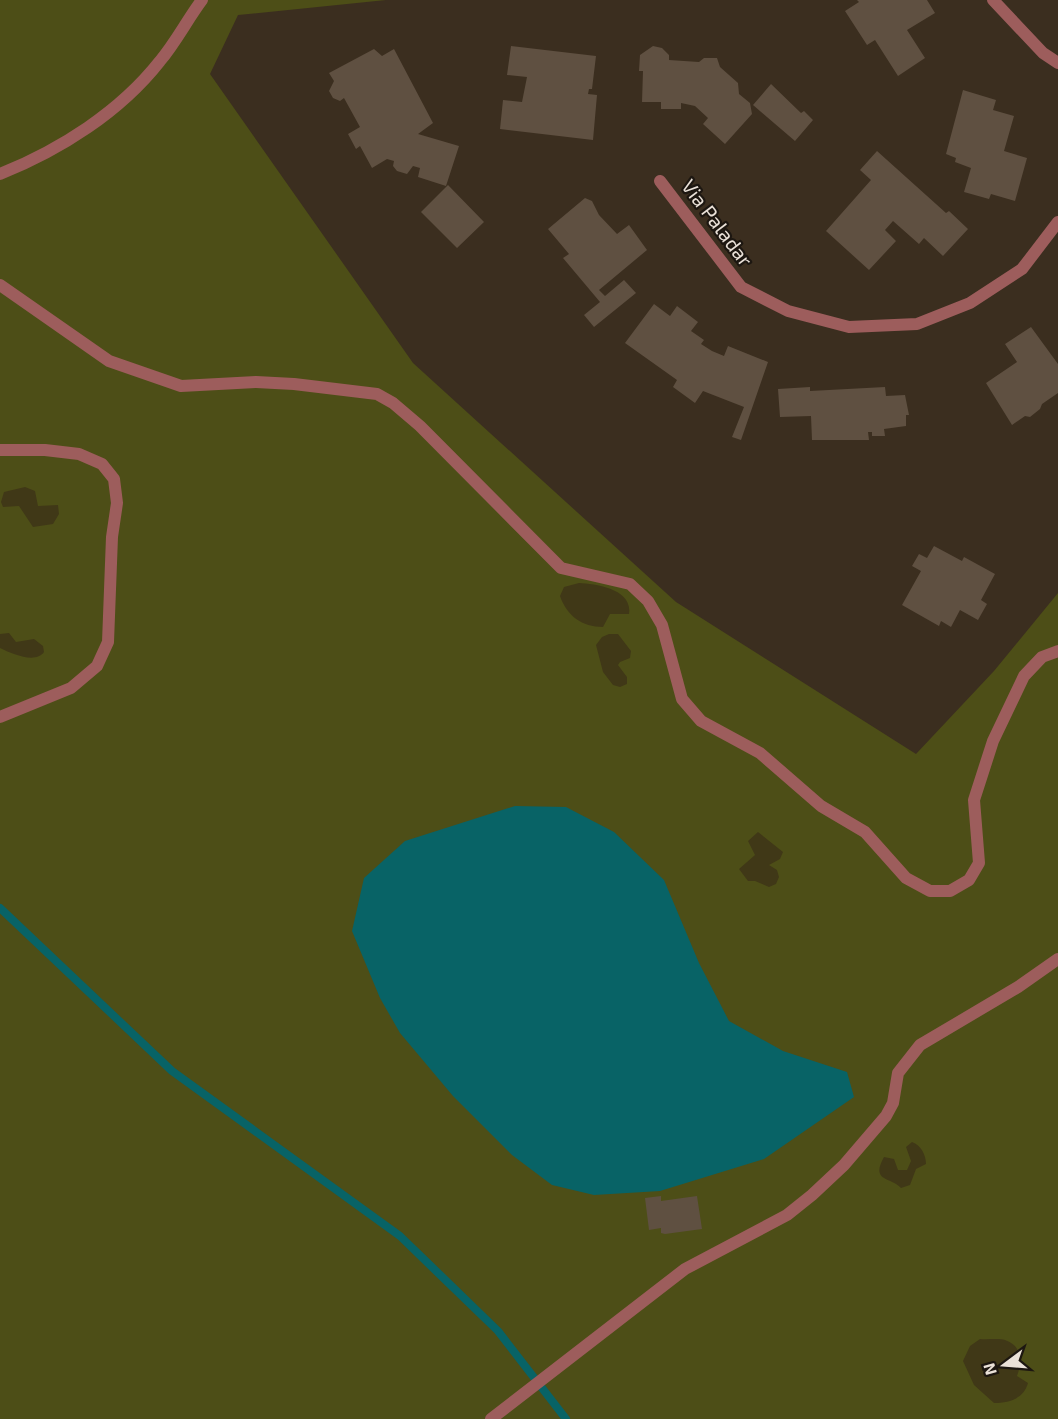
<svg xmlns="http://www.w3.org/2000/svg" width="1058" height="1419" font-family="'Exo 2',sans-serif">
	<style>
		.green { fill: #4d4e17 }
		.sand { fill: #403817 }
		.water { fill: #086366 }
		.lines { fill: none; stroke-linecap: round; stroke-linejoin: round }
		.stream { stroke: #086366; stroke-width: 8 }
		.building { fill: #5f5041 }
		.lane { stroke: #9d5d5c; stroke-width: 12 }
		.street { stroke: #9d5d5c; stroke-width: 12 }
		.labels { text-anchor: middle; stroke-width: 4.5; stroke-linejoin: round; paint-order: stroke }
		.street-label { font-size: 20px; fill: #eae1d8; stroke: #1d1711 }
	</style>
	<rect width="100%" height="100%" fill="#3b2e1f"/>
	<!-- green -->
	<path class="green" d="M 0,0 L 386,0 L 238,15 L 210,74 L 413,363 L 676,602 L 916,754 L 994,671 L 1058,593 L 1058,1419 L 0,1419 Z"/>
	<!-- sand -->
	<path class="sand" d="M 25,487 L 35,491 L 38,506 L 58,505 L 59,514 L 53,524 L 33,527 L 19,506 L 3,507 L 1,502 L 4,492 Z
		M 579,583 C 596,584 633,589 629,614 L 610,614 L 603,627 C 582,627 567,616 560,596 L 564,587 Z
		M 9,633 L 16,642 L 34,639 L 43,646 L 44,652 C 36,664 12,654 0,648 L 0,634 Z
		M 609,634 L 618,634 L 631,651 L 630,658 L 620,662 L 618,665 L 627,677 L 627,684 L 620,687 L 613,685 L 603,672 L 596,645 L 602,637 Z
		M 758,832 L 783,852 L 780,859 L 769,865 L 777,870 L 779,877 L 776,884 L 769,887 L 755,881 L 748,881 L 739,869 L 755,855 L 748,841 Z
		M 912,1142 C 921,1145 926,1155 926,1164 L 916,1169 L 910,1185 L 901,1188 C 891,1177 870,1182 884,1157 L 894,1159 L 898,1170 L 907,1170 L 911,1161 L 906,1147 Z
		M 980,1339 C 987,1340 999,1338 1005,1340 C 1023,1346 1022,1363 1017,1376 L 1028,1383 C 1024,1398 1010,1403 994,1403 L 974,1385 L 963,1361 L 970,1346 Z"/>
	<!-- water -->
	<path class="water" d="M 515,806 L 566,807 L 614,832 L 664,880 L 699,963 L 729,1021 L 783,1051 L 847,1072 L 854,1097 L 764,1159 L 660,1191 L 594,1195 L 552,1185 L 512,1155 L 453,1096 L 400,1033 L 380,998 L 352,931 L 364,878 L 405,841 Z"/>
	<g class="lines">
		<!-- stream -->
		<path class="stream" d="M 0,908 L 172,1071 L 400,1236 L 498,1331 L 566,1419"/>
	</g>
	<!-- building -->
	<path class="building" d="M 857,0 L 927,0 L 935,13 L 907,30 L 925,58 L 898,76 L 875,40 L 867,45 L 845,11 L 859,2 Z
		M 511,46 L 596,56 L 592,89 L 589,89 L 588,94 L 597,95 L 593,140 L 500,129 L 503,100 L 522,102 L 527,77 L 507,75 Z
		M 653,46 L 662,48 L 669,55 L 669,60 L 699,62 L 704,58 L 717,58 L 720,67 L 738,83 L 739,94 L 750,103 L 752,114 L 725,144 L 703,124 L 708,118 L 695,106 L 681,103 L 681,109 L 661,109 L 661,102 L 642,102 L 643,71 L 639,71 L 640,55 Z
		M 374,49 L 382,56 L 394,49 L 433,123 L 418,134 L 459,146 L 446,186 L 418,177 L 420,168 L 413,166 L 407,174 L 397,171 L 393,166 L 394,161 L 387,159 L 372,168 L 360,146 L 356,149 L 348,134 L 360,127 L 344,98 L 340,101 L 333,98 L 329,91 L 334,81 L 329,73 Z
		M 771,84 L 801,113 L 804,111 L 813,120 L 795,141 L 753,105 Z
		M 963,90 L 996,100 L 993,110 L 1014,116 L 1004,151 L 1027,158 L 1015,201 L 991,194 L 989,199 L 964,192 L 971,168 L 955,162 L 956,158 L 946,154 Z
		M 877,151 L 946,213 L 949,211 L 968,229 L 943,256 L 924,238 L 919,244 L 893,221 L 885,230 L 896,241 L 869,270 L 826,231 L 871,180 L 860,170 Z
		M 448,185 L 484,222 L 457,248 L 421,212 Z
		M 585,198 L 592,201 L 599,215 L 617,234 L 629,225 L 647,250 L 599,290 L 605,296 L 624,280 L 636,293 L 594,327 L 584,315 L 600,302 L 563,258 L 569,254 L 548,229 Z
		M 654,304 L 670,316 L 677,306 L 698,322 L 691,331 L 704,340 L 701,344 L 712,351 L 724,356 L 728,346 L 768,362 L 741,440 L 732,437 L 744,407 L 703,391 L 695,403 L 673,387 L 677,380 L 625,343 Z
		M 1031,327 L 1058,364 L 1058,393 L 1042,404 L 1040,409 L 1030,417 L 1025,416 L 1012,425 L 986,383 L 1017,362 L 1005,344 Z
		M 810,387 L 810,391 L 885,387 L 886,396 L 905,395 L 909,415 L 906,415 L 906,426 L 884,429 L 885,436 L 872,436 L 872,432 L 868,432 L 869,440 L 812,440 L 811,416 L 780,417 L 778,389 Z
		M 934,546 L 962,561 L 964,557 L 995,574 L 981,600 L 987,604 L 978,620 L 960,610 L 951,627 L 941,621 L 939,626 L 902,605 L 921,571 L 912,566 L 919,554 L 927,558 Z
		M 661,1196 L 661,1201 L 697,1196 L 702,1229 L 665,1234 L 661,1233 L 661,1228 L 649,1230 L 645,1198 Z"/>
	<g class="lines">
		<!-- lane -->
		<path class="lane" d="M 0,174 C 60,150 120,112 160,61 C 176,42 187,20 202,0
			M 0,285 L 109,361 L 181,386 L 256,382 L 294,384 L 377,394 L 393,403 L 420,426 L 561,568 L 630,584 L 648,601 L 662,625 L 682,699 L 701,721 L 760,753 L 821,806 L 865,832 L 906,878 L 930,891 L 950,891 L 969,880 L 979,863 L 974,800 L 993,741 L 1024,676 L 1042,657 L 1058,651
			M 0,450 L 45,450 L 79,454 L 102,464 L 114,479 L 117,503 L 112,537 L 108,642 L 97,666 L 71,688 L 0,717
			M 491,1419 L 685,1269 L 787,1215 L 812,1195 L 844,1165 L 886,1116 L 893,1103 L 898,1073 L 920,1045 L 1018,987 L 1058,959"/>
		<!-- street -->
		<path class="street" d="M 993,0 L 1043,53 L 1058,63
			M 660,181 L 741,287 L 788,311 L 849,327 L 917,324 L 970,303 L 1022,269 L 1058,222"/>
	</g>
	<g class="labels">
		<!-- street labels -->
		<g class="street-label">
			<text transform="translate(717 223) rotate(53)" y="7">Via Paladar</text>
		</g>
	</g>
	<!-- north arrow -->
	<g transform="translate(1004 1365) rotate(254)" stroke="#1d1711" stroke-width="4.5" paint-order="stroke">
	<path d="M0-4.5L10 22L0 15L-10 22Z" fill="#eae1d8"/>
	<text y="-9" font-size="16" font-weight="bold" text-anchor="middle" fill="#eae1d8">N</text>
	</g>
</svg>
